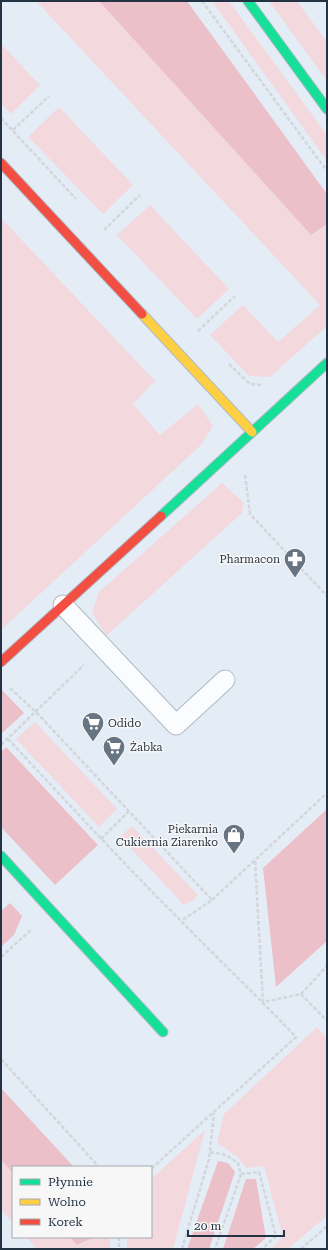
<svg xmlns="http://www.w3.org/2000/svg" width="328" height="1250" font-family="'Roboto Serif',serif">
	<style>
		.green { fill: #f3d8de }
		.forest { fill: #ecc0c9 }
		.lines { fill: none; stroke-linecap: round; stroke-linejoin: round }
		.lane-casing { stroke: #afbac7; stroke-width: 21 }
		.fast-casing { stroke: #afbac7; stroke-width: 11 }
		.slow-casing { stroke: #afbac7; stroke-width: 11 }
		.jam-casing { stroke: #afbac7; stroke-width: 11 }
		.path { stroke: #d3d6da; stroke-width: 2.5; stroke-dasharray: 4 2; stroke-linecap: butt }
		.lane { stroke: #fbfcfe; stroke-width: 19 }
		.fast { stroke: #16e098; stroke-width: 9 }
		.slow { stroke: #ffcf43; stroke-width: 9 }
		.jam { stroke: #f24e42; stroke-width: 9 }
		.labels { text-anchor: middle; stroke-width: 3; stroke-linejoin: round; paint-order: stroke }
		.poi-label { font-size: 11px; fill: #243344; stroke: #f7f7f7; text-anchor: end }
	</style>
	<rect width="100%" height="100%" fill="#e4edf6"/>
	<!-- green -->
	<path class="green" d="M 36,1 L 99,1 L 311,235 L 327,224 L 327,326 L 270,377 L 249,376 L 210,335 L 243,305 L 278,342 L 320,305 Z
		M 212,1 L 229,1 L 327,135 L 327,161 Z
		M 269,1 L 297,1 L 327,42 L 327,81 Z
		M 1,44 L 40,85 L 11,114 L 1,104 Z
		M 59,107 L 133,185 L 103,214 L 28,137 Z
		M 150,205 L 229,289 L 197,319 L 117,235 Z
		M 1,218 L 155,381 L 133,404 L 160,435 L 198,404 L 213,426 L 201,445 L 1,630 L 1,600 L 2,599 L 1,598 Z
		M 222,483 L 244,503 L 242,513 L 106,636 L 92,612 L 99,592 Z
		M 35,722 L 117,809 L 99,827 L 16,739 Z
		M 132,826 L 198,895 L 192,901 L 184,905 L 120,837 Z
		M 317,1027 L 327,1038 L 327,1216 L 288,1249 L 271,1249 L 283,1237 L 264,1166 L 246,1168 L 238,1157 L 217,1143 L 224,1114 Z
		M 205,1130 L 173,1249 L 127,1249 L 127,1237 L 151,1237 L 151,1179 Z
		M 1,1160 L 13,1173 L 13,1223 L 1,1210 Z
		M 26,1237 L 70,1237 L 78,1245 L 95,1237 L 110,1237 L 110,1249 L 37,1249 Z"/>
	<!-- forest -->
	<path class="forest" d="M 99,1 L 187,1 L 327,194 L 327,224 L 311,235 Z
		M 1,689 L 24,713 L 1,734 Z
		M 6,747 L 98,845 L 55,885 L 1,827 L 1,752 Z
		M 327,809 L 327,941 L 276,987 L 263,868 Z
		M 10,903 L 22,916 L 14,935 L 1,947 L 1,911 Z
		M 1,1088 L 74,1167 L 13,1167 L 13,1173 L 1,1160 Z
		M 218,1161 L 228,1163 L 235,1172 L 209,1249 L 187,1249 Z
		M 246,1179 L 256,1179 L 266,1238 L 253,1249 L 223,1249 Z
		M 70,1237 L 95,1237 L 77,1245 Z"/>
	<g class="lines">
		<!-- lane casing -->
		<g class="lane-casing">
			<path id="lane" d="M 63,605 L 176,725 L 225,680"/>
		</g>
		<!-- fast casing -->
		<g class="fast-casing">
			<path id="fast" d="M 248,1 L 327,109
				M 161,516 L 327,363
				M 1,856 L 163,1032"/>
		</g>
		<!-- slow casing -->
		<g class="slow-casing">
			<path id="slow" d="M 142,314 L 252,432"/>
		</g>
		<!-- jam casing -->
		<g class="jam-casing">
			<path id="jam" d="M 1,163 L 142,314
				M 1,662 L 161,516"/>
		</g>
		<!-- path -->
		<path class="path" d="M 202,1 L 327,171
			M 1,118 L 76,199
			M 13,130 L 49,96
			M 104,230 L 140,195
			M 198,331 L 235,296
			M 229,364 L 250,384 L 262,385
			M 245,475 L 250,514 L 327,596
			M 10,688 L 36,712 L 212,900 L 181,921
			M 8,739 C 65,800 122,862 181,921 C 219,960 259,998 296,1037 L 151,1169
			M 1,745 L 84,665
			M 101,839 L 129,811
			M 255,861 L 263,1002 L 301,994
			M 212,900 L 327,793
			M 1,957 L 32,929
			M 301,994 L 327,966
			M 301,994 L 327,1021
			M 1,1059 L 99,1167
			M 210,1152 L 226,1155 L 238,1163 L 241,1174 L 215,1249
			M 241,1174 L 259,1172 L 276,1236 L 262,1249
			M 119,1237 L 119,1249
			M 182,1249 L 209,1159 L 214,1113
			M 301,1249 L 327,1226"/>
		<!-- lane -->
		<use href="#lane" class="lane"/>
		<!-- fast -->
		<use href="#fast" class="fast"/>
		<!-- slow -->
		<use href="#slow" class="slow"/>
		<!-- jam -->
		<use href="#jam" class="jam"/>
	</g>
	<!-- icons -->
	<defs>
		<g id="pharmacy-pin" transform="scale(1.15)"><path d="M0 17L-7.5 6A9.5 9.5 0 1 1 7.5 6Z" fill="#677482" stroke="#f7f7f7"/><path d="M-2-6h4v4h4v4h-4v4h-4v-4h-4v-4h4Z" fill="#fff"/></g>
		<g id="supermarket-pin" transform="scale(1.15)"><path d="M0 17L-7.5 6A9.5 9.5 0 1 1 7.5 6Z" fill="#677482" stroke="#f7f7f7"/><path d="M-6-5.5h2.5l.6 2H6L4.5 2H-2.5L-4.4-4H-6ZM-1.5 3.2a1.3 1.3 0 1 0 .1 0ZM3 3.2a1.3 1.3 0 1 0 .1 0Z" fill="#fff"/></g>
		<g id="shop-pin" transform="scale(1.15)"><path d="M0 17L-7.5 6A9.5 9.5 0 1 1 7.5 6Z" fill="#677482" stroke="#f7f7f7"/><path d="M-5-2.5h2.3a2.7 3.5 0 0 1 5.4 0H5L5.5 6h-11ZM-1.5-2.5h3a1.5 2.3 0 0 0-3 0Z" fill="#fff"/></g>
	</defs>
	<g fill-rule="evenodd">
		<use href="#pharmacy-pin" x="295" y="559"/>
		<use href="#supermarket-pin" x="93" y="723"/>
		<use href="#supermarket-pin" x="114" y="747"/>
		<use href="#shop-pin" x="234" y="835"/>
	</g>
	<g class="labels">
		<!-- poi labels -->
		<g class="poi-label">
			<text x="280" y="563">Pharmacon</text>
			<text x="108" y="727" text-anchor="start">Odido</text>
			<text x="130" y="751" text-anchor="start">Żabka</text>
			<text x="218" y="833">Piekarnia<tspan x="218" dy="13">Cukiernia Ziarenko</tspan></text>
		</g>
	</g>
	<!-- border -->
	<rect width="328" height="1250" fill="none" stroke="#243344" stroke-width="4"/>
	<!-- legend -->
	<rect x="12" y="1166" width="140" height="72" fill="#f7f7f7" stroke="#a3a9af"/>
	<rect x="20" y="1179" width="20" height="6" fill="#16e098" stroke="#a3a9af"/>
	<text x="48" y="1186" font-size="12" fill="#243344">Płynnie</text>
	<rect x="20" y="1199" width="20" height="6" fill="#ffcf43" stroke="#a3a9af"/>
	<text x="48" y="1206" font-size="12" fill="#243344">Wolno</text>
	<rect x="20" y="1219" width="20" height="6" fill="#f24e42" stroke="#a3a9af"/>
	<text x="48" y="1226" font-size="12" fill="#243344">Korek</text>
	<!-- scale -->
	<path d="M188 1230v6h96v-6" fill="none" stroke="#243344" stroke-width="2"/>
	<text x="194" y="1230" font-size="12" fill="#243344" stroke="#f7f7f7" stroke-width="3" paint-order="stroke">20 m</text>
</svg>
